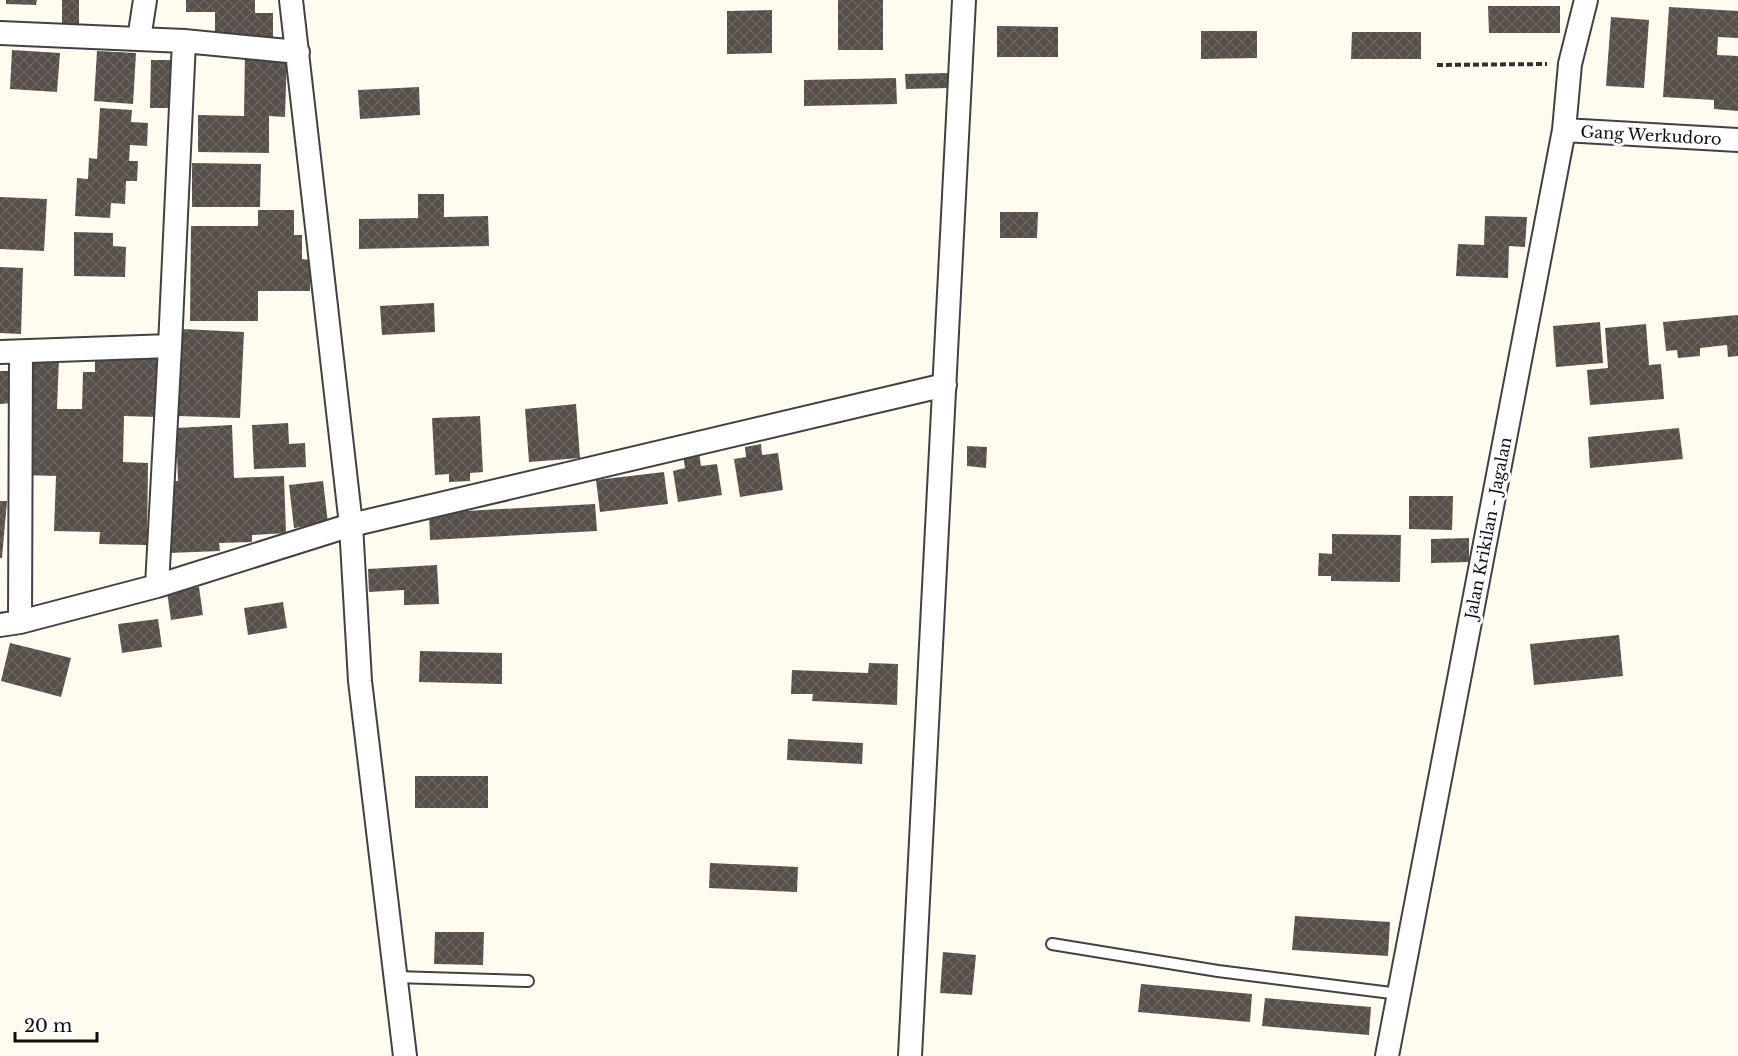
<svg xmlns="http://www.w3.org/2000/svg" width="1738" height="1056" font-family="'Libre Baskerville',serif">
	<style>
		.building { fill: url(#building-cross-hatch) }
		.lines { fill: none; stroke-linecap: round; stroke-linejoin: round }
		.service-casing { stroke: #414141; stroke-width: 14 }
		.minor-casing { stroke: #414141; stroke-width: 26 }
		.path { stroke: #303030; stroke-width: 4; stroke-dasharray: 6 3; stroke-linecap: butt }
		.service { stroke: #fff; stroke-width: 10 }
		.minor { stroke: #fff; stroke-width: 22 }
		.labels { text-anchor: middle; stroke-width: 6; stroke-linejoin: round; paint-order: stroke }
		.street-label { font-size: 16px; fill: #0e0e0e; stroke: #fff }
	</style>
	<defs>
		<pattern id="building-cross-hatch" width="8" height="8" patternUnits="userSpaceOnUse" patternTransform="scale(1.5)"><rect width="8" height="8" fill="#574f4a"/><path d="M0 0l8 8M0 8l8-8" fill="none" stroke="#6a6460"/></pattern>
	</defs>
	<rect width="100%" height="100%" fill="#fffbf0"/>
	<!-- building -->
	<path class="building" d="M 6,0 L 37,0 L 36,5 L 6,4 Z
		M 62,0 L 79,0 L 79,29 L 62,29 Z
		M 186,0 L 255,0 L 255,13 L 273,13 L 273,39 L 215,39 L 215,12 L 186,12 Z
		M 838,0 L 883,0 L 883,50 L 838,50 Z
		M 1488,6 L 1560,6 L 1560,33 L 1489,33 Z
		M 1669,7 L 1738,11 L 1738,38 L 1718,37 L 1717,55 L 1738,56 L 1738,111 L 1714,109 L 1714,100 L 1663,97 Z
		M 772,10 L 772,53 L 727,54 L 727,11 Z
		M 1611,17 L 1649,20 L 1644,88 L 1606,86 Z
		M 997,26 L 1058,27 L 1058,57 L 997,57 Z
		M 1201,31 L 1257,31 L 1257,58 L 1201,59 Z
		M 1352,32 L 1421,32 L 1421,59 L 1351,59 Z
		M 12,50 L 60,53 L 57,92 L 10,89 Z
		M 97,51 L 136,53 L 133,104 L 94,101 Z
		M 245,52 L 287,53 L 285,117 L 269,116 L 269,153 L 198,152 L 198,115 L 244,116 Z
		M 151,60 L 175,60 L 174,108 L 150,108 Z
		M 949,73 L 949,88 L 906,89 L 905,74 Z
		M 896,78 L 897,104 L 804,106 L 804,80 Z
		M 419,87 L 420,115 L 360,119 L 358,90 Z
		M 100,108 L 132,110 L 131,122 L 148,123 L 147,146 L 130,145 L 129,161 L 138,161 L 137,181 L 126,181 L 125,204 L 111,203 L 110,218 L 75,216 L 77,178 L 88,179 L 89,158 L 97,159 Z
		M 192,163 L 261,164 L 260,207 L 192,207 Z
		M 418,194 L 444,194 L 444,217 L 488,216 L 489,246 L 359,249 L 359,219 L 418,218 Z
		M 0,197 L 47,199 L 44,251 L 0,249 Z
		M 258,210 L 294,210 L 294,235 L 302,235 L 302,259 L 311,260 L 310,291 L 258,291 L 258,321 L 190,321 L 191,226 L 258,226 Z
		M 1000,212 L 1038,212 L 1037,238 L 1000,238 Z
		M 1485,216 L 1527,217 L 1525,247 L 1509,246 L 1508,278 L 1456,276 L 1458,244 L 1484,245 Z
		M 74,232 L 113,233 L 113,246 L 126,247 L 125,277 L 74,276 Z
		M 0,267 L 23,268 L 21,334 L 0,333 Z
		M 434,303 L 435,332 L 382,335 L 380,306 Z
		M 1738,315 L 1738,356 L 1728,357 L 1727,345 L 1700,348 L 1700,356 L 1678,358 L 1677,350 L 1666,351 L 1663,322 Z
		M 1600,322 L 1603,363 L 1556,367 L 1553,326 Z
		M 1646,324 L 1649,365 L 1661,364 L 1664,399 L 1590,405 L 1587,370 L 1608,368 L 1605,328 Z
		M 182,329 L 244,332 L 240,418 L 178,416 Z
		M 95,350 L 159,351 L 158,417 L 124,416 L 123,462 L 148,463 L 147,545 L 99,544 L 100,532 L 54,531 L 56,476 L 23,475 L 26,357 L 59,357 L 57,409 L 82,409 L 83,372 L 95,372 Z
		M 0,371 L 12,371 L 13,403 L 0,404 Z
		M 576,404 L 580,458 L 529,462 L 525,409 Z
		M 480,416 L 483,472 L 470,473 L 470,481 L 449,482 L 449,474 L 435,475 L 432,418 Z
		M 288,423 L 289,444 L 305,443 L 306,467 L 254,469 L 252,425 Z
		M 232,425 L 234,478 L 284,476 L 286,533 L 252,535 L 252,542 L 219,543 L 220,551 L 168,553 L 165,481 L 178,481 L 176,428 Z
		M 1679,428 L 1683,459 L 1590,468 L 1588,437 Z
		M 761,444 L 762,455 L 778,453 L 783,490 L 740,497 L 734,459 L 746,457 L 745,447 Z
		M 967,446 L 987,447 L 986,468 L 967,466 Z
		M 699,452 L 701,466 L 717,464 L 722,495 L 678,502 L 673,471 L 685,468 L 683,454 Z
		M 664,472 L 668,504 L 600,512 L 596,480 Z
		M 323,481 L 328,523 L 294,528 L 289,485 Z
		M 1409,496 L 1453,496 L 1452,530 L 1409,529 Z
		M 0,501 L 7,501 L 2,558 L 0,558 Z
		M 595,504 L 597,531 L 430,540 L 429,513 Z
		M 1332,534 L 1401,535 L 1400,582 L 1331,581 L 1331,576 L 1318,576 L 1319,553 L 1332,554 Z
		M 1469,538 L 1469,562 L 1431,563 L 1431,539 Z
		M 437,565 L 439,604 L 404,605 L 404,590 L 369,592 L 368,569 Z
		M 199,587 L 203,615 L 171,620 L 167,592 Z
		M 283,602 L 287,628 L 248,635 L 244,608 Z
		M 158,619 L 162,647 L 122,653 L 118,624 Z
		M 1619,635 L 1623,676 L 1534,685 L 1530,644 Z
		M 10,643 L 71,658 L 61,697 L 1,681 Z
		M 420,651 L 502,653 L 502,684 L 419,682 Z
		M 869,663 L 898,664 L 897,705 L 812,701 L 813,694 L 791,694 L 792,670 L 868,673 Z
		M 788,739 L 863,743 L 862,764 L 787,760 Z
		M 415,776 L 488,776 L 488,808 L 415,808 Z
		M 710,863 L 798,867 L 797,892 L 709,888 Z
		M 1295,916 L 1390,922 L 1388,956 L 1292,950 Z
		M 435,932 L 484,932 L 483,965 L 434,964 Z
		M 943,952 L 976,955 L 972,995 L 940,993 Z
		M 1141,984 L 1252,994 L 1250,1022 L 1138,1012 Z
		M 1265,998 L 1371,1007 L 1369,1035 L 1262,1026 Z"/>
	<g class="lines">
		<!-- service casing -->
		<g class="service-casing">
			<path id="service" d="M 1052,944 L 1218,971 L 1399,994
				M 395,977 L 528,981"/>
		</g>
		<!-- minor casing -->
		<g class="minor-casing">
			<path id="minor" d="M 291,0 L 351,525 L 360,681 L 405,1056
				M 0,33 L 184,41 L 298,52
				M 139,39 L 145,0
				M 1564,130 L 1738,140
				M 0,352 L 170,346
				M 157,586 L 170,346 L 184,41
				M 20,622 L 21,353
				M 0,625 L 20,622 L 157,586 L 351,525 L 945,385
				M 910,1056 L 964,0
				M 1387,1056 L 1564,130 L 1570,64 L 1586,0"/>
		</g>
		<!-- path -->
		<path class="path" d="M 1437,65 L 1547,64"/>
		<!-- service -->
		<use href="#service" class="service"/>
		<!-- minor -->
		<use href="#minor" class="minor"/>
	</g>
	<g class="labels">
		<!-- street labels -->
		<g class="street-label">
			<text transform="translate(1651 135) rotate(3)" y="6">Gang Werkudoro</text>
			<text transform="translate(1488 528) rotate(-79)" y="6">Jalan Krikilan - Jagalan</text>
		</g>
	</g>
	<!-- scale -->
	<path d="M15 1032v9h82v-9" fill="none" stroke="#0e0e0e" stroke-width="3"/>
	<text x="24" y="1032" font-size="18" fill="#0e0e0e" stroke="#ffffff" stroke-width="4.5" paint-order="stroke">20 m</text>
</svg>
